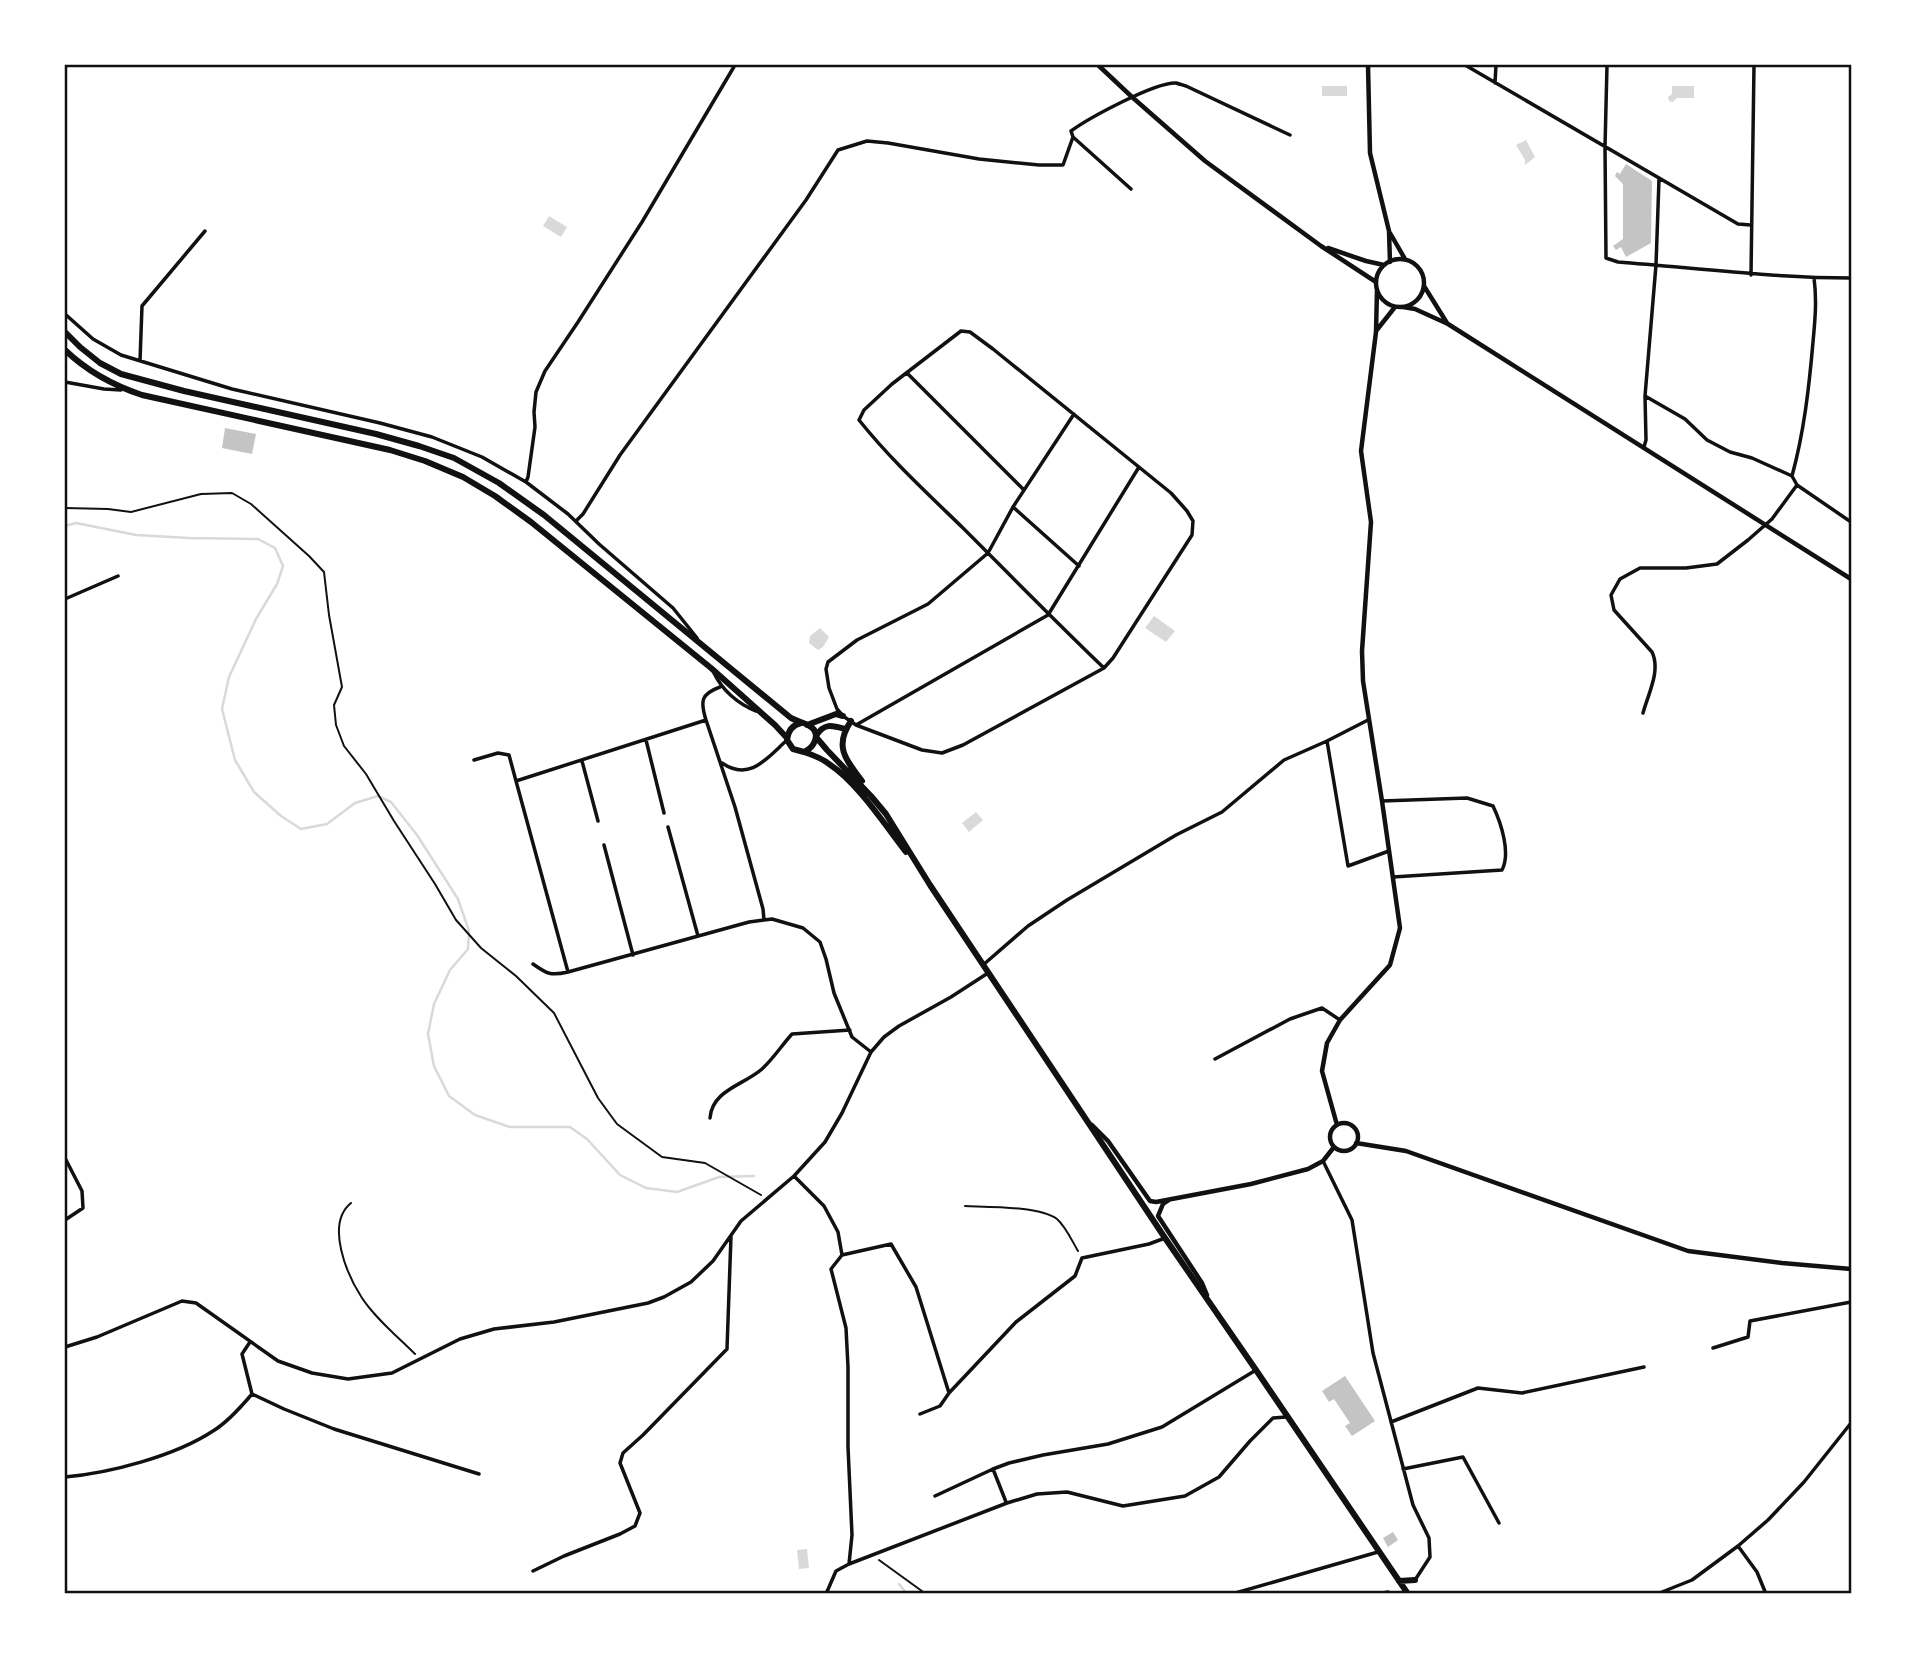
<svg xmlns="http://www.w3.org/2000/svg" width="1916" height="1659" font-family="Barlow,sans-serif">
	<style>
		.water { fill: #d9d9d9 }
		.lines { fill: none; stroke-linecap: round; stroke-linejoin: round }
		.stream { stroke: #d9d9d9; stroke-width: 2.5 }
		.building { fill: #c4c4c4 }
		.path { stroke: #111; stroke-width: 2 }
		.minor { stroke: #111; stroke-width: 3.5 }
		.tertiary { stroke: #111; stroke-width: 4.5 }
		.trunk { stroke: #111; stroke-width: 6 }
		.neatline { fill: none; stroke: #111; stroke-width: 2.5 }
	</style>
	<rect width="100%" height="100%" fill="#fff"/>
	<!-- water -->
	<path class="water" d="M 1322,86 L 1347,86 L 1347,96 L 1322,96 Z
		M 1672,86 L 1694,86 L 1694,98 L 1677,98 L 1673,102 L 1669,101 L 1668,97 L 1672,94 Z
		M 1526,140 L 1535,157 L 1525,165 L 1525,160 L 1516,145 Z
		M 549,216 L 567,227 L 561,237 L 543,226 Z
		M 1154,616 L 1175,631 L 1166,642 L 1145,628 Z
		M 820,628 L 829,637 L 823,647 L 818,650 L 809,643 L 810,636 Z
		M 976,812 L 983,820 L 969,832 L 962,823 Z
		M 807,1549 L 809,1568 L 799,1569 L 797,1550 Z"/>
	<g class="lines">
		<!-- stream -->
		<path class="stream" d="M 65,526 L 76,523 L 136,535 L 189,538 L 258,539 L 275,548 L 283,566 L 277,584 L 256,619 L 229,677 L 222,709 L 235,760 L 254,792 L 281,816 L 301,829 L 327,824 L 355,803 L 378,796 L 391,802 L 417,835 L 458,899 L 469,931 L 468,949 L 450,970 L 434,1004 L 428,1034 L 434,1066 L 449,1096 L 475,1115 L 510,1127 L 570,1127 L 587,1139 L 620,1175 L 646,1188 L 677,1192 L 719,1177 L 754,1176
			M 899,1584 L 907,1594"/>
	</g>
	<!-- building -->
	<path class="building" d="M 1626,164 L 1652,181 L 1651,243 L 1626,257 L 1621,247 L 1616,250 L 1613,246 L 1623,239 L 1623,184 L 1615,176 L 1617,172 L 1620,174 Z
		M 225,428 L 256,434 L 252,454 L 222,448 Z
		M 1345,1376 L 1375,1421 L 1352,1436 L 1345,1426 L 1350,1423 L 1334,1399 L 1329,1402 L 1322,1391 Z
		M 1393,1532 L 1398,1540 L 1388,1547 L 1383,1538 Z"/>
	<g class="lines">
		<!-- path -->
		<path class="path" d="M 65,508 L 108,509 L 131,512 L 201,494 L 232,493 L 251,504 L 309,556 L 324,572 L 329,615 L 342,687 L 334,705 L 336,725 L 344,746 L 366,774 L 394,821 L 435,884 L 456,920 L 481,948 L 516,976 L 554,1013 L 598,1098 L 617,1124 L 662,1157 L 705,1163 L 761,1195
			M 351,1203 C 325,1224 347,1275 362,1298 C 376,1319 397,1336 415,1354
			M 965,1206 C 988,1207 1039,1206 1057,1219 C 1066,1227 1072,1241 1078,1251
			M 879,1560 L 926,1594"/>
		<!-- minor -->
		<path class="minor" d="M 1465,65 L 1738,224 L 1751,225
			M 1607,65 L 1605,147 L 1606,258 L 1618,262 C 1696,268 1773,278 1851,278
			M 1495,83 L 1496,65
			M 1073,137 L 1131,189
			M 1751,275 L 1754,65
			M 65,314 L 93,339 L 121,355 L 232,389 L 380,423 L 432,437 L 482,457 L 526,482 L 568,514 L 599,544 L 673,608 L 697,638
			M 140,361 L 142,306 L 205,231
			M 907,373 L 1024,490
			M 65,382 L 104,389 L 121,390
			M 1645,396 L 1685,419 L 1707,440 L 1730,452 L 1752,458 L 1792,476 L 1797,485 L 1851,522
			M 1074,414 L 1013,507 L 988,553 L 928,604 L 857,640 L 828,662 L 826,669 L 829,688 L 837,709 L 843,716 L 856,725 L 922,750 L 942,753 L 963,745 L 1104,668 L 1113,658 L 1192,535 L 1193,521 L 1187,511 L 1171,493 L 993,349 L 970,332 L 961,331 L 892,384 L 864,410 L 859,420 C 890,459 927,493 963,528 C 1010,575 1056,622 1104,668
			M 1644,447 L 1646,440 L 1645,396 L 1656,265 L 1659,179
			M 1792,476 C 1804,432 1809,388 1813,342 C 1815,321 1817,300 1814,278
			M 526,482 L 528,477 L 535,427 L 534,412 L 536,392 L 545,371 L 578,322 L 642,222 L 735,65
			M 1013,507 L 1079,566
			M 576,521 L 583,514 L 620,455 L 806,200 L 838,150 L 867,141 L 888,143 L 979,159 L 1039,165 L 1063,165 L 1073,137 L 1071,131 C 1089,118 1155,82 1176,83 C 1179,84 1183,85 1186,86 L 1290,135
			M 65,599 L 118,576
			M 714,673 C 722,690 738,704 756,711
			M 1643,713 C 1648,694 1661,671 1652,652 L 1614,610 L 1611,595 L 1620,579 L 1640,568 L 1686,568 L 1717,564 L 1748,540 L 1772,519 L 1797,485
			M 706,720 L 735,807 L 763,909 L 764,920 L 749,922 L 568,972 L 516,781 Z
			M 706,720 C 700,701 701,694 720,687
			M 856,725 L 1048,615 L 1139,467
			M 646,740 L 664,813
			M 1327,741 L 1348,866 L 1389,851
			M 474,760 L 498,753 L 509,755 L 516,781
			M 582,761 L 598,821
			M 722,763 C 750,782 767,758 787,740
			M 1382,801 L 1467,798 L 1493,806 C 1501,823 1511,853 1502,870 L 1393,877
			M 668,827 L 698,936
			M 604,845 L 633,955
			M 764,920 L 772,919 L 803,928 L 820,942 L 826,959 L 834,993 L 852,1037 L 871,1052
			M 533,964 C 547,974 551,976 568,972
			M 983,965 L 1028,926 L 1067,900 L 1176,835 L 1222,812 L 1284,760 L 1327,741 L 1368,720
			M 1215,1059 L 1290,1019 L 1322,1008 L 1340,1020
			M 710,1118 C 712,1090 744,1085 762,1069 C 773,1059 782,1045 792,1034 L 850,1030
			M 65,1158 L 82,1191 L 83,1208 L 65,1220
			M 1323,1161 L 1352,1220 L 1373,1353 L 1413,1505 L 1429,1538 L 1430,1557 L 1415,1580
			M 794,1176 L 824,1206 L 838,1232 L 842,1255
			M 842,1255 L 831,1269 L 846,1328 L 848,1367 L 848,1447 L 852,1535 L 849,1564
			M 842,1255 L 891,1244 L 916,1287 L 949,1393
			M 65,1347 L 97,1337 L 182,1301 L 196,1303 L 278,1361 L 312,1373 L 348,1379 L 392,1373 L 460,1339 L 494,1329 L 554,1322 L 648,1303 L 664,1297 L 691,1282 L 713,1261 L 741,1221 L 794,1176 L 825,1142 L 842,1113 L 871,1052 L 884,1037 L 899,1026 L 951,997 L 988,973
			M 1713,1348 L 1748,1337 L 1750,1321 L 1851,1302
			M 252,1394 L 284,1409 L 334,1429 L 479,1474
			M 920,1414 L 940,1406 L 949,1393 L 1016,1322 L 1075,1276 L 1082,1258 L 1149,1244 L 1165,1238
			M 1391,1422 L 1478,1388 L 1522,1393 L 1644,1367
			M 993,1469 L 1006,1502
			M 1403,1469 L 1463,1457 L 1499,1523
			M 65,1477 C 110,1473 175,1456 213,1431 C 228,1422 241,1407 252,1394 L 242,1354 L 250,1342
			M 935,1496 L 993,1469 L 1009,1463 L 1043,1455 L 1108,1444 L 1162,1427 L 1256,1370
			M 1738,1546 L 1757,1572 L 1766,1594
			M 533,1571 L 564,1556 L 620,1534 L 635,1526 L 640,1513 L 620,1463 L 623,1453 L 643,1435 L 727,1349 L 731,1236
			M 826,1594 L 836,1571 L 849,1564 L 1007,1503 L 1037,1494 L 1067,1492 L 1123,1506 L 1185,1496 L 1219,1477 L 1250,1441 L 1273,1418 L 1286,1417
			M 1232,1594 L 1378,1552
			M 1378,1594 L 1388,1592 L 1393,1594
			M 1657,1594 L 1692,1580 L 1738,1546 L 1768,1520 L 1804,1482 L 1851,1423"/>
		<!-- tertiary -->
		<path class="tertiary" d="M 1098,65 L 1132,97 L 1205,161 L 1321,246 L 1376,282
			M 1368,65 L 1370,153 L 1389,231 L 1390,262
			M 1390,233 L 1405,259
			M 1328,248 L 1366,261 L 1384,265
			M1376 283a24 24 0 1 1 48 0a24 24 0 1 1-48 0Z
			M 1424,286 L 1447,323
			M 1403,307 L 1415,309 L 1448,324 L 1851,579
			M 1376,331 L 1395,307
			M1330 1137a14 14 0 1 1 28 0a14 14 0 1 1-28 0Z
			M 1092,1125 L 1108,1141 L 1150,1201 L 1156,1202 L 1251,1184 L 1308,1169 L 1323,1161 L 1334,1147
			M 1337,1125 L 1322,1071 L 1327,1043 L 1340,1020 L 1390,965 L 1400,928 L 1382,801 L 1363,681 L 1362,651 L 1371,522 L 1361,451 L 1376,332 L 1377,290
			M 1356,1143 L 1406,1151 L 1688,1251 L 1782,1263 L 1851,1269
			M 1169,1200 L 1163,1204 L 1158,1216 L 1202,1283 L 1207,1295"/>
		<!-- trunk -->
		<path class="trunk" d="M 65,332 L 80,347 L 100,363 L 121,374 L 184,391 L 376,434 L 419,446 L 454,458 L 499,483 L 544,515 L 791,718 C 797,721 802,722 808,725 C 822,732 815,747 804,752 L 793,749 L 787,740 C 788,731 792,725 801,723
			M 65,350 C 88,372 112,385 142,395 L 390,450 L 425,461 L 463,477 L 495,496 L 531,522 L 711,668 L 775,725 L 787,738
			M 851,721 C 834,746 845,759 862,781
			M 807,725 L 836,714 L 843,716
			M 816,736 C 824,723 831,725 845,729
			M 816,737 L 827,750 L 871,796 L 886,814 L 930,885 L 1165,1238 L 1256,1370 L 1408,1594
			M 804,752 C 813,755 822,758 829,764 C 857,782 885,825 906,852
			M 1399,1581 L 1415,1580"/>
	</g>
	<!-- border -->
	<rect width="1916" height="1659" fill="none" stroke="#ffffff" stroke-width="133"/>
	<rect x="66" y="66" width="1784" height="1526" class="neatline"/>
</svg>
